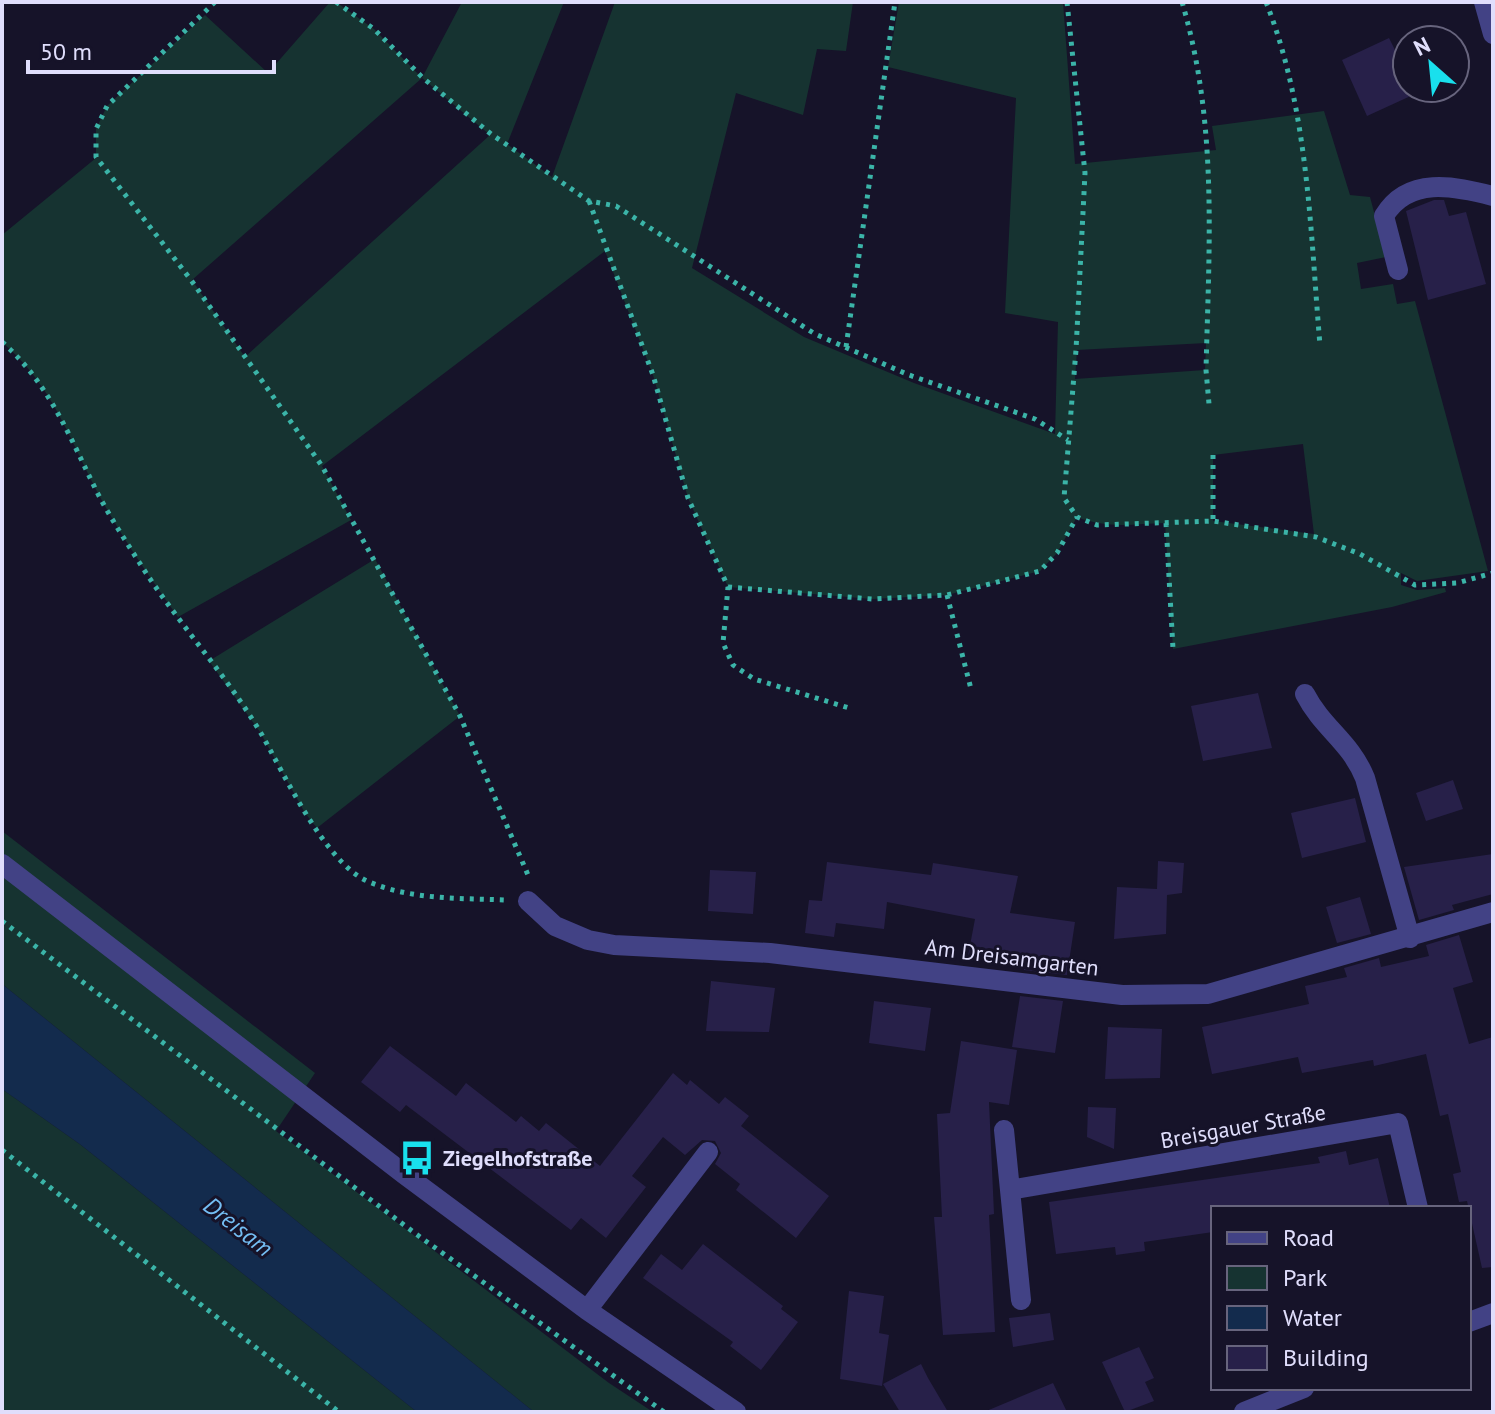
<svg xmlns="http://www.w3.org/2000/svg" width="1495" height="1414" font-family="'PT Sans',sans-serif">
	<style>
		.green { fill: #163331; fill-rule: evenodd }
		.water { fill: #132b4d }
		.building { fill: #272049 }
		.lines { fill: none; stroke-linecap: round; stroke-linejoin: round }
		.path { stroke: #3bb4a8; stroke-width: 5; stroke-dasharray: 4 6; stroke-linecap: butt }
		.minor { stroke: #424285; stroke-width: 20 }
		.labels { text-anchor: middle; stroke-width: 6; stroke-linejoin: round; paint-order: stroke }
		.street-label { font-size: 22px; fill: #e0defc; stroke: #161329 }
		.poi-label { font-size: 22px; font-weight: bold; fill: #e0defc; stroke: #161329; text-anchor: start }
		.water-label { font-size: 24px; font-style: italic; fill: #74bef4; stroke: #161329 }
	</style>
	<rect width="100%" height="100%" fill="#161329"/>
	<!-- green -->
	<path class="green" d="M 330,2 L 336,2 L 374,29 L 422,78 L 462,2 L 564,2 L 507,144 L 552,177 L 615,2 L 853,2 L 846,51 L 817,49 L 803,115 L 736,93 L 692,268 L 804,337 L 914,383 L 1055,434 L 1058,322 L 1005,313 L 1016,98 L 888,67 L 899,2 L 1063,2 L 1075,164 L 1216,150 L 1212,126 L 1324,111 L 1350,195 L 1370,197 L 1386,257 L 1357,263 L 1361,289 L 1393,284 L 1397,304 L 1415,301 L 1488,571 L 1417,581 L 1401,573 L 1401,585 L 1417,590 L 1445,588 L 1446,592 L 1392,607 L 1173,649 L 1165,523 C 1134,524 1107,529 1077,517 L 1057,553 L 1040,571 L 947,595 L 872,599 L 728,587 L 688,498 L 653,375 L 605,251 L 322,466 L 351,520 L 178,617 C 150,578 123,539 100,497 C 69,439 54,387 2,342 L 2,235 L 96,158 L 96,129 L 107,106 L 205,15 L 268,73 ZM 422,78 L 490,135 L 245,357 L 192,280 ZM 1206,343 L 1205,370 L 1075,379 L 1077,350 ZM 1303,444 L 1314,534 L 1213,521 L 1213,455 Z
		M 375,559 L 460,716 L 317,828 L 305,813 L 260,732 L 209,661 Z
		M 2,831 L 315,1073 L 276,1131 L 609,1383 L 653,1412 L 534,1412 L 2,984 Z
		M 2,1089 L 81,1145 L 417,1412 L 2,1412 Z"/>
	<!-- water -->
	<path class="water" d="M 2,984 L 534,1412 L 417,1412 L 81,1145 L 2,1089 Z"/>
	<!-- building -->
	<path class="building" d="M 1389,38 L 1398,56 L 1407,52 L 1407,88 L 1412,88 L 1415,94 L 1367,116 L 1342,60 Z
		M 1434,200 L 1444,200 L 1449,216 L 1466,212 L 1486,284 L 1428,300 L 1406,211 Z
		M 1258,693 L 1272,748 L 1203,761 L 1191,706 Z
		M 1453,780 L 1463,809 L 1426,821 L 1416,793 Z
		M 1355,798 L 1366,842 L 1302,858 L 1291,813 Z
		M 1493,854 L 1493,894 L 1452,905 L 1454,910 L 1419,920 L 1404,867 Z
		M 1158,861 L 1184,863 L 1182,893 L 1167,895 L 1166,934 L 1114,939 L 1117,887 L 1157,889 Z
		M 827,862 L 931,875 L 933,863 L 1018,876 L 1010,913 L 1075,922 L 1067,975 L 1024,970 L 1024,965 L 968,956 L 975,919 L 887,902 L 884,929 L 836,923 L 834,937 L 805,933 L 809,900 L 822,901 Z
		M 710,870 L 756,872 L 753,914 L 708,911 Z
		M 1360,897 L 1371,934 L 1337,943 L 1326,907 Z
		M 1459,935 L 1473,982 L 1453,988 L 1469,1044 L 1493,1037 L 1493,1267 L 1482,1268 L 1467,1201 L 1459,1202 L 1453,1174 L 1461,1172 L 1448,1114 L 1440,1116 L 1426,1054 L 1374,1066 L 1373,1060 L 1302,1073 L 1298,1057 L 1212,1074 L 1202,1027 L 1309,1004 L 1305,986 L 1347,977 L 1344,968 L 1379,958 L 1381,967 L 1429,956 L 1426,945 Z
		M 711,981 L 775,988 L 769,1032 L 706,1031 Z
		M 1020,996 L 1063,1001 L 1055,1053 L 1012,1047 Z
		M 874,1001 L 931,1008 L 925,1051 L 869,1043 Z
		M 1108,1027 L 1162,1029 L 1160,1078 L 1105,1079 Z
		M 961,1041 L 1017,1050 L 1009,1105 L 989,1102 L 994,1214 L 989,1215 L 995,1332 L 943,1335 L 934,1217 L 942,1217 L 937,1114 L 950,1113 Z
		M 390,1046 L 456,1096 L 466,1083 L 516,1122 L 521,1116 L 539,1131 L 546,1123 L 600,1166 L 673,1073 L 687,1085 L 690,1080 L 719,1104 L 725,1097 L 749,1116 L 741,1126 L 829,1196 L 796,1238 L 736,1190 L 740,1184 L 715,1164 L 721,1153 L 715,1141 L 702,1140 L 685,1155 L 663,1137 L 632,1176 L 646,1187 L 606,1238 L 581,1218 L 571,1230 L 406,1105 L 400,1112 L 361,1082 Z
		M 1088,1107 L 1116,1108 L 1114,1149 L 1087,1137 Z
		M 1346,1151 L 1349,1165 L 1378,1158 L 1390,1208 L 1213,1208 L 1213,1232 L 1144,1242 L 1145,1251 L 1116,1255 L 1115,1247 L 1056,1254 L 1049,1202 L 1320,1163 L 1318,1157 Z
		M 703,1244 L 783,1306 L 781,1309 L 798,1322 L 761,1370 L 730,1346 L 733,1342 L 643,1278 L 661,1254 L 682,1270 Z
		M 849,1291 L 884,1296 L 879,1333 L 889,1335 L 882,1386 L 840,1379 Z
		M 1050,1313 L 1054,1340 L 1013,1347 L 1009,1318 Z
		M 1139,1347 L 1154,1378 L 1145,1382 L 1154,1401 L 1125,1412 L 1102,1362 Z
		M 921,1364 L 928,1378 L 948,1412 L 900,1412 L 883,1384 Z
		M 1053,1383 L 1067,1412 L 984,1412 Z"/>
	<g class="lines">
		<!-- path -->
		<path class="path" d="M 215,2 L 107,106 L 96,129 L 96,157 L 191,280 L 322,466 L 460,716 L 528,875
			M 336,2 L 374,29 L 423,78 L 491,134 L 589,201 L 616,206 L 815,334 L 909,375 L 1035,419 L 1068,440
			M 1067,2 L 1085,173 L 1076,350 L 1064,498 L 1077,517 L 1097,525 L 1213,521 L 1316,537 L 1360,554 L 1415,585 L 1457,583 L 1493,573
			M 1182,2 C 1218,124 1209,245 1206,370 L 1209,404
			M 1266,2 C 1309,111 1310,230 1320,345
			M 589,201 L 653,375 L 688,498 L 728,587 L 723,643 L 733,665 L 754,679 L 849,708
			M 2,342 C 50,384 70,438 98,494 C 110,517 125,540 139,562 C 176,621 226,674 262,735 C 284,774 325,862 367,881 C 410,900 459,898 505,900
			M 846,347 L 895,2
			M 1213,455 L 1213,521
			M 1166,523 L 1173,649
			M 728,587 L 872,599 L 947,595 L 1040,571 L 1057,553 L 1077,517
			M 947,595 L 971,689
			M 2,921 L 416,1234 L 664,1412
			M 2,1150 L 339,1412"/>
		<!-- minor -->
		<path class="minor" d="M 1484,2 L 1493,34
			M 1398,270 L 1384,216 C 1408,176 1454,186 1493,196
			M 1305,694 C 1323,729 1350,741 1365,778 L 1410,938
			M 2,864 L 404,1174 L 587,1310 L 736,1412
			M 528,901 L 555,926 L 588,940 L 614,945 L 770,953 L 1122,995 L 1208,994 L 1493,912
			M 1004,1130 L 1010,1190
			M 1021,1300 L 1010,1190 L 1398,1123 L 1418,1208
			M 587,1310 L 708,1152
			M 1469,1322 L 1493,1313
			M 1244,1412 L 1304,1388"/>
	</g>
	<!-- icons -->
	<defs>
		<g id="bus-bare" transform="scale(2.76)"><path d="M-5-6H5V4H4V6H2V4H-2V6H-4V4H-5ZM-3.5-4V0h7V-4ZM-3.5 1.2v1.5H-2V1.2ZM2 1.2v1.5H3.5V1.2Z" fill="#19e0ed" stroke="#161329" stroke-width="2.5" paint-order="stroke"/></g>
	</defs>
	<g fill-rule="evenodd">
		<use href="#bus-bare" x="417" y="1158"/>
	</g>
	<g class="labels">
		<!-- street labels -->
		<g class="street-label">
			<text transform="translate(1012 957) rotate(7)" y="8">Am Dreisamgarten</text>
			<text transform="translate(1243 1126) rotate(-10)" y="8">Breisgauer Straße</text>
		</g>
		<!-- poi labels -->
		<g class="poi-label">
			<text x="443" y="1166">Ziegelhofstraße</text>
		</g>
		<!-- water labels -->
		<g class="water-label">
			<text transform="translate(238 1227) rotate(38)" y="8">Dreisam</text>
		</g>
	</g>
	<!-- border -->
	<rect width="1495" height="1414" fill="none" stroke="#e0defc" stroke-width="8"/>
	<!-- legend -->
	<rect x="1211" y="1206" width="260" height="184" fill="#161329" stroke="#67647d" stroke-width="2"/>
	<rect x="1227" y="1232" width="40" height="12" fill="#424285" stroke="#67647d" stroke-width="2"/>
	<text x="1283" y="1246" font-size="24" fill="#e0defc">Road</text>
	<rect x="1227" y="1266" width="40" height="24" fill="#163331" stroke="#67647d" stroke-width="2"/>
	<text x="1283" y="1286" font-size="24" fill="#e0defc">Park</text>
	<rect x="1227" y="1306" width="40" height="24" fill="#132b4d" stroke="#67647d" stroke-width="2"/>
	<text x="1283" y="1326" font-size="24" fill="#e0defc">Water</text>
	<rect x="1227" y="1346" width="40" height="24" fill="#272049" stroke="#67647d" stroke-width="2"/>
	<text x="1283" y="1366" font-size="24" fill="#e0defc">Building</text>
	<!-- north arrow -->
	<g transform="translate(1431 64) rotate(333)"><circle r="38" fill="#161329" stroke="#67647d" stroke-width="2"/>
	<path d="M0-6L14 30L0 20L-14 30Z" fill="#19e0ed"/>
	<text y="-12" font-size="22" font-weight="bold" text-anchor="middle" fill="#e0defc">N</text>
	</g>
	<!-- scale -->
	<path d="M28 60v12h246v-12" fill="none" stroke="#e0defc" stroke-width="4"/>
	<text x="40" y="60" font-size="24" fill="#e0defc" stroke="#161329" stroke-width="6" paint-order="stroke">50 m</text>
</svg>
